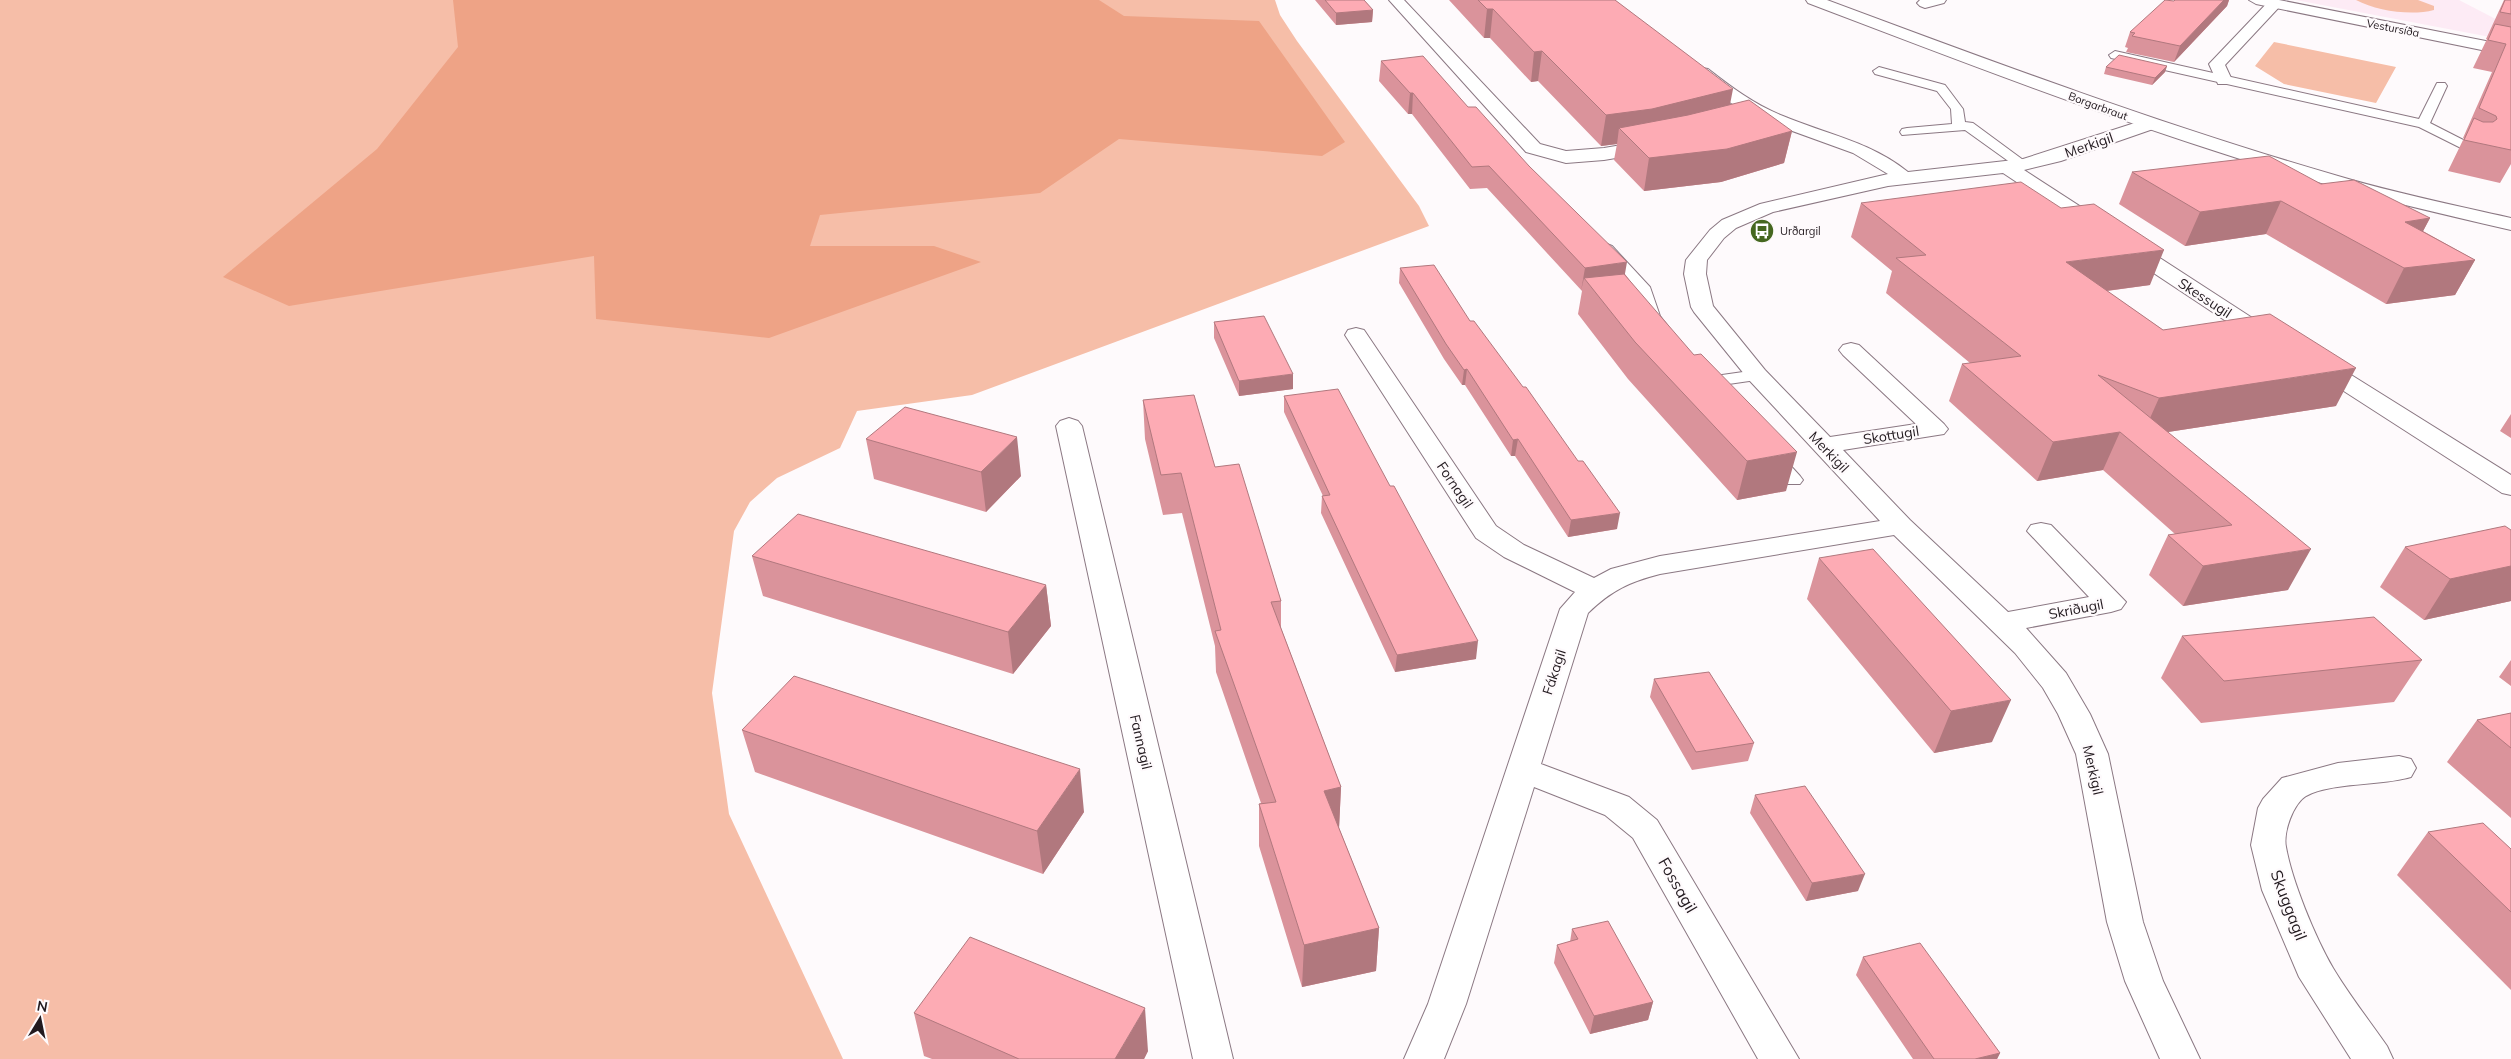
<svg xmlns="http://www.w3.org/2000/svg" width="2511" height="1059" font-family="Mulish,sans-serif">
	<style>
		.built { fill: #fdebf5 }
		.green { fill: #f6bea8 }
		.forest { fill: #eea386 }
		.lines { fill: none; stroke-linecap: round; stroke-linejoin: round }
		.service-casing { stroke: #8b7883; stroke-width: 2 }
		.minor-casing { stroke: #8b7883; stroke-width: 2 }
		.tertiary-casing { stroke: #8b7883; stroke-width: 2 }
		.service { fill: #fff; fill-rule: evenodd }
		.minor { fill: #fff; fill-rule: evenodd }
		.tertiary { fill: #fff; fill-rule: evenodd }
		.wall { fill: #da939b }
		.shaded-wall { fill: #b1787e }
		.building { fill: #fdabb4; stroke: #b1787e }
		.labels { text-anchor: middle; stroke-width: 4.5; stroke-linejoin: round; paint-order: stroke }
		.far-street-label { font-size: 11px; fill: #221a1f; stroke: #fefafc }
		.far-poi-label { font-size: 11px; fill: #221a1f; stroke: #fefafc; text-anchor: start }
		.street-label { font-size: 14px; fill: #221a1f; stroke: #fefafc }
		.near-street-label { font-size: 16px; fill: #221a1f; stroke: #fefafc }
	</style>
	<rect width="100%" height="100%" fill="#fefafc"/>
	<!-- built -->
	<path class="built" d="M 2296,0 L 2459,0 L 2511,27 L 2511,41 Z"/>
	<!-- green -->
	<path class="green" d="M 0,0 L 1275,0 L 1280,15 L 1297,41 L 1419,206 L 1429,226 L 972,395 L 857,411 L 840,448 L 777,478 L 750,502 L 734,531 L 712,693 L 729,814 L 843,1059 L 0,1059 Z
		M 2356,0 L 2418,0 L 2434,6 L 2434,10 C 2411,16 2377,11 2356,0 Z
		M 2274,42 L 2396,67 L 2376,103 L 2284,84 L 2255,66 Z"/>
	<!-- forest -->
	<path class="forest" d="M 453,0 L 1099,0 L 1124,16 L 1259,21 L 1345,142 L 1322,156 L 1119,139 L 1040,193 L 820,215 L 810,246 L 934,246 L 981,262 L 769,338 L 596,319 L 594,256 L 289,306 L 223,277 L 377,149 L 458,47 Z"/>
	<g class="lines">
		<!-- service casing -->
		<g class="service-casing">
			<path id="service" d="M 2115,51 L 2419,119 L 2437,83 L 2445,83 L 2447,86 L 2430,123 L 2479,148 L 2477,151 L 2467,151 L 2419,127 L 2111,58 L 2109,55 Z
				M 1879,67 L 1945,85 L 1963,109 L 1965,122 L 1973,123 L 2030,165 L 2028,168 L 2018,168 L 1965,130 L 1902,135 L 1900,132 L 1902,129 L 1907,128 L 1952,124 L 1951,109 L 1937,91 L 1875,74 L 1873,71 Z
				M 1607,244 L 1612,246 L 1650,287 L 1660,316 L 1667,325 L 1665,328 L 1653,328 L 1644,318 L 1636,291 L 1599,249 Z
				M 1757,370 L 1763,371 L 1766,375 L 1763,379 L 1708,387 L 1702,386 L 1699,382 L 1702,378 L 1708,377 Z
				M 1772,451 L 1779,453 L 1800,476 L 1803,480 L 1800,484 L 1786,484 L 1765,461 L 1763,457 L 1765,453 Z"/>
		</g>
		<!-- minor casing -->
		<g class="minor-casing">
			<path id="minor" d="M 1389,0 L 1404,0 L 1540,144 L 1566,151 L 1604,148 L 1651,140 L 1658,142 L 1660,146 L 1658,150 L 1651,152 L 1604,160 L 1566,163 L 1526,152 Z
				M 1920,0 L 1946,0 L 1944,3 L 1925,8 L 1920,6 L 1917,3 Z
				M 2269,1 L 2276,0 L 2282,4 L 2225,65 L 2232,80 L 2230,84 L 2218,84 L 2209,64 Z
				M 1702,68 L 1708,69 C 1731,87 1755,105 1783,116 C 1826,134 1871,142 1908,172 L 2023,159 L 2144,120 L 2156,120 L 2159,124 L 2156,128 L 2061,161 L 2024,170 L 2257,321 L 2278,332 L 2281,337 L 2278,342 L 2270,344 L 2262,342 L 2241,331 L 2003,173 L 1888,186 L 1773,212 L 1736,228 L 1724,238 L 1707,260 L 1706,274 L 1713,306 L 1765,370 L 1830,437 L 1916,424 L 1843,355 L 1839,350 L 1843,345 L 1851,343 L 1859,345 L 1944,424 L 1948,429 L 1944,434 L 1843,450 L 1910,520 L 2008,612 L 2089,597 L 2027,531 L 2031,525 L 2041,523 L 2051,525 L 2126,602 L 2121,609 L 2111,612 L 2026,628 L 2066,673 L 2090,714 L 2108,754 L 2143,922 L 2163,981 L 2200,1059 L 2160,1059 L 2125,981 L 2107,922 L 2076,754 L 2058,714 L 2043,688 L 2015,653 L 1894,535 L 1660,574 C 1629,582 1612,590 1588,613 L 1541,764 L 1629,797 L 1657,820 L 1799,1059 L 1758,1059 L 1633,838 L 1605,815 L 1534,787 L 1466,1004 L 1444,1059 L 1404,1059 L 1428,1004 L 1560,609 L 1575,592 L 1504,557 L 1476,538 L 1345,335 L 1348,330 L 1356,328 L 1364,330 L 1496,526 L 1524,545 L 1594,578 L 1611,569 L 1660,556 L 1880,521 L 1749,380 L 1694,312 L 1691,307 L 1684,274 L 1686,260 L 1710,230 L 1722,220 L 1760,204 L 1888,174 L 1853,153 L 1759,119 L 1731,103 L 1696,77 L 1694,73 L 1696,69 Z
				M 2316,356 L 2324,358 L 2511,475 L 2511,495 L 2502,493 L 2308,368 L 2304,363 L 2308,358 Z
				M 1069,418 L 1078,421 L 1082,426 L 1233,1059 L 1193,1059 L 1056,426 L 1060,421 Z
				M 2399,756 L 2411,759 L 2416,768 L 2411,777 C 2381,786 2332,782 2306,796 C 2293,804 2283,833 2286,847 C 2292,881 2315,937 2333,968 C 2349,995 2369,1020 2387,1046 L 2393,1059 L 2351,1059 L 2299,977 L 2262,890 L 2251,845 L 2258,808 L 2263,799 L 2282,778 L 2338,763 Z"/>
		</g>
		<!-- tertiary casing -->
		<g class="tertiary-casing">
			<path id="tertiary" d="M 1806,0 L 1827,0 C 1996,63 2165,126 2338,176 C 2395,193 2453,205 2511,218 L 2511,230 C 2419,209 2327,187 2237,158 C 2092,112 1950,57 1808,3 Z
				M 2249,0 L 2279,0 L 2511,46 L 2511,56 L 2256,4 Z"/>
		</g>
		<!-- service -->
		<use href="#service" class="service"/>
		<!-- minor -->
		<use href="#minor" class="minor"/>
		<!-- tertiary -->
		<use href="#tertiary" class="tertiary"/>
	</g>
	<!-- wall -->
	<path class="wall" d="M 1315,0 L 1364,0 L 1373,10 L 1372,22 L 1336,25 Z
		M 1449,0 L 1615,0 L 1730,105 L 1792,131 L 1784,163 L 1721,182 L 1644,191 L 1614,160 L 1617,144 L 1601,146 L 1538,81 L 1531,82 L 1490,38 L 1484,38 Z
		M 2175,0 L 2229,0 L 2227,6 L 2174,62 L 2126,52 L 2128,48 L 2125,47 L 2130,32 Z
		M 2504,0 L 2511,0 L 2511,164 L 2500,183 L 2448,171 L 2464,138 L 2463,138 L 2492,72 L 2473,68 L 2487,39 L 2486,39 Z
		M 1381,61 L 1468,107 L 1625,274 L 1786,491 L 1737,500 L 1628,379 L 1578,314 L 1582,291 L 1487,188 L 1470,189 L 1412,114 L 1408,114 L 1379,81 Z
		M 2167,66 L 2165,72 L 2152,85 L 2104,74 L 2106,67 Z
		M 2132,172 L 2321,184 L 2430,218 L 2423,231 L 2475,260 L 2455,295 L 2386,304 L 2266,234 L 2185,246 L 2119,204 Z
		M 1861,203 L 2150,285 L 2107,291 L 2163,330 L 2336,406 L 2168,432 L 2288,590 L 2183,606 L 2149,575 L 2168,535 L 2175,534 L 2103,470 L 2037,481 L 1949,401 L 1962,364 L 1970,363 L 1886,293 L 1892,271 L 1851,237 Z
		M 1400,268 L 1470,321 L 1617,529 L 1568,537 L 1515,456 L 1511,456 L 1465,385 L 1462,385 L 1444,359 L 1399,283 Z
		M 1214,322 L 1293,389 L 1239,396 L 1214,338 Z
		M 1284,396 L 1476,659 L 1395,672 L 1321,513 L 1322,496 L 1323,496 L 1284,412 Z
		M 1143,400 L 1215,467 L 1281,601 L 1281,628 L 1341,787 L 1339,828 L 1379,928 L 1376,971 L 1302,987 L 1259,846 L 1259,804 L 1261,803 L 1216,672 L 1215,646 L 1182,513 L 1163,515 L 1145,439 Z
		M 2511,414 L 2511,438 L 2500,431 Z
		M 866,439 L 1021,476 L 986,512 L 874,479 Z
		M 2511,530 L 2511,601 L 2424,620 L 2380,587 L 2405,547 Z
		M 752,556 L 1046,585 L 1051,626 L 1013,674 L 763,596 Z
		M 1819,558 L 1992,742 L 1934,753 L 1807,599 Z
		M 2182,636 L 2422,660 L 2394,702 L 2201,723 L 2161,678 Z
		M 2511,660 L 2511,686 L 2499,677 Z
		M 1654,679 L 1754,743 L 1748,761 L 1692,770 L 1650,697 Z
		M 2511,713 L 2511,818 L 2447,762 L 2477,720 Z
		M 742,730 L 1084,812 L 1043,874 L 755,772 Z
		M 1755,795 L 1858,891 L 1806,901 L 1750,813 Z
		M 2428,832 L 2511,849 L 2511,990 L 2397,875 Z
		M 1572,929 L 1653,1002 L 1648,1020 L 1590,1034 L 1554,963 L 1557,945 L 1570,942 Z
		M 1863,957 L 2000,1053 L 1997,1059 L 1913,1059 L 1856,975 Z
		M 914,1013 L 1148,1051 L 1144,1059 L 932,1059 L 924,1056 Z"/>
	<!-- shaded-wall -->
	<path class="shaded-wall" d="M 2224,0 L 2229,0 L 2227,6 L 2174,62 L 2180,46 Z
		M 1487,9 L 1493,9 L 1490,38 L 1484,38 Z
		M 1373,10 L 1372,22 L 1336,25 L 1336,13 Z
		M 1542,51 L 1538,81 L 1531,82 L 1534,52 Z
		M 2167,66 L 2165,72 L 2152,85 L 2155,78 Z
		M 1733,89 L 1727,120 L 1619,128 L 1617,144 L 1601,146 L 1606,115 Z
		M 1410,93 L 1413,93 L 1412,114 L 1408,114 Z
		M 1792,131 L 1784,163 L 1721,182 L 1644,191 L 1649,158 Z
		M 2281,201 L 2266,234 L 2185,246 L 2200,212 Z
		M 2430,218 L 2412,252 L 2405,222 Z
		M 2164,250 L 2150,285 L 2053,298 L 2066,262 Z
		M 2475,260 L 2455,295 L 2386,304 L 2404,268 Z
		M 1627,262 L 1623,285 L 1584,278 L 1581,291 L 1585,268 Z
		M 2356,368 L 2336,406 L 2142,436 L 2159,398 Z
		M 1467,369 L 1465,385 L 1462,385 L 1464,370 Z
		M 1293,374 L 1293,389 L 1239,396 L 1239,381 Z
		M 2120,432 L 2103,470 L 2037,481 L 2053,442 Z
		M 1017,437 L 1021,476 L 986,512 L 981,472 Z
		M 1518,439 L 1515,456 L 1511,456 L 1513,440 Z
		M 1797,452 L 1786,491 L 1737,500 L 1747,461 Z
		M 1620,513 L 1617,529 L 1568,537 L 1571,520 Z
		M 2311,549 L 2288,590 L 2183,606 L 2203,566 Z
		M 2511,566 L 2511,601 L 2424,620 L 2450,579 Z
		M 1046,585 L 1051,626 L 1013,674 L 1008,632 Z
		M 1478,641 L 1476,659 L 1395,672 L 1397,655 Z
		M 2011,700 L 1992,742 L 1934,753 L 1951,711 Z
		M 1080,769 L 1084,812 L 1043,874 L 1037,831 Z
		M 1341,787 L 1339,829 L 1324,791 Z
		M 1865,874 L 1858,891 L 1806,901 L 1812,883 Z
		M 1379,928 L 1376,971 L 1302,987 L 1304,945 Z
		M 1653,1002 L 1648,1020 L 1590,1034 L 1594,1016 Z
		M 1145,1008 L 1148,1051 L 1144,1059 L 1115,1059 Z
		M 2000,1053 L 1997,1059 L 1975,1059 Z"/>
	<!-- building -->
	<path class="building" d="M 1325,0 L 1364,0 L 1373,10 L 1336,13 Z
		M 1478,0 L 1615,0 L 1733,89 L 1652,109 L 1606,115 L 1542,51 L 1534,52 L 1493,9 L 1487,9 Z
		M 2165,0 L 2174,1 L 2175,0 L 2224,0 L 2180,46 L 2132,36 L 2135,33 L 2130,32 Z
		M 2505,0 L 2511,0 L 2511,14 L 2500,12 Z
		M 2495,24 L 2511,27 L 2511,150 L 2464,140 L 2474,118 L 2483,122 L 2493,122 L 2497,119 L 2496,116 L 2479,108 L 2506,44 L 2488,40 Z
		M 2119,55 L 2167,66 L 2155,78 L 2106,67 Z
		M 1423,56 L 1468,107 L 1476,107 L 1529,166 L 1627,262 L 1585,268 L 1489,166 L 1472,167 L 1413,93 L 1410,93 L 1381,61 Z
		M 1749,100 L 1792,131 L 1727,149 L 1649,158 L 1619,128 L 1688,115 Z
		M 2269,156 L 2321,184 L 2354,180 L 2430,218 L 2405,222 L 2475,260 L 2404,268 L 2281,201 L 2200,212 L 2132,172 Z
		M 2021,182 L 2061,208 L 2094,204 L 2164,250 L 2066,262 L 2163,330 L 2270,314 L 2356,368 L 2159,398 L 2098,375 L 2311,549 L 2203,566 L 2168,535 L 2232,525 L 2120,432 L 2053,442 L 1962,364 L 2021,356 L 1896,258 L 1926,255 L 1861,203 Z
		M 1434,265 L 1470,321 L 1474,321 L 1523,387 L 1526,387 L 1578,461 L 1583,461 L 1620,513 L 1571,520 L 1518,439 L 1513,440 L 1467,369 L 1464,370 L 1446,344 L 1400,268 Z
		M 1624,274 L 1694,355 L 1701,354 L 1797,452 L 1747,461 L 1635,342 L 1584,278 Z
		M 1264,316 L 1293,374 L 1239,381 L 1214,322 Z
		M 1338,389 L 1390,486 L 1394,486 L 1478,641 L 1397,655 L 1322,496 L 1330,495 L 1284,396 Z
		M 1194,395 L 1215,467 L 1239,464 L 1281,601 L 1271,602 L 1341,787 L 1324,791 L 1379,928 L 1304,945 L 1259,804 L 1276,802 L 1215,631 L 1221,630 L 1181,473 L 1161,475 L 1143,400 Z
		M 905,407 L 1017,437 L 981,472 L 866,439 Z
		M 798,514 L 1046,585 L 1008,632 L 752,556 Z
		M 2505,526 L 2511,530 L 2511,566 L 2450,579 L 2405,547 Z
		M 1873,549 L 2011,700 L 1951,711 L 1819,558 Z
		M 2374,617 L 2422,660 L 2224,681 L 2182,636 Z
		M 1709,672 L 1754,743 L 1696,752 L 1654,679 Z
		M 794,676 L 1080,769 L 1037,831 L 742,730 Z
		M 2511,713 L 2511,748 L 2477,720 Z
		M 1805,786 L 1865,874 L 1812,883 L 1755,795 Z
		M 2483,823 L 2511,849 L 2511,912 L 2428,832 Z
		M 1608,921 L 1653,1002 L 1594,1016 L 1557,945 L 1578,939 L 1572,929 Z
		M 970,937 L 1145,1008 L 1115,1059 L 1019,1059 L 914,1013 Z
		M 1920,943 L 2000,1053 L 1975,1059 L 1934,1059 L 1863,957 Z"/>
	<!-- icons -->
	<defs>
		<g id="bus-disc" transform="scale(1.25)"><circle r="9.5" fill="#45671f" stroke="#fefafc"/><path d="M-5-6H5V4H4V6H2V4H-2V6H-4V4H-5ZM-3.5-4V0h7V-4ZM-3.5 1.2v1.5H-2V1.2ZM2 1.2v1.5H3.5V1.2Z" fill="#fff"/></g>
	</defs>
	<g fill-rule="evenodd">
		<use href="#bus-disc" x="1762" y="231"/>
	</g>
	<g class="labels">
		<!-- far-street labels -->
		<g class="far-street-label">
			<text transform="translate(2393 28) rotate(11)" y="4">Vestursíða</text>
			<text transform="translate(2098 106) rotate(20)" y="4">Borgarbraut</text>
		</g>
		<!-- far-poi labels -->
		<g class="far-poi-label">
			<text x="1780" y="235">Urðargil</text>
		</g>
		<!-- street labels -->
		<g class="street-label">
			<text transform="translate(2089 145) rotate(-19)" y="5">Merkigil</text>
			<text transform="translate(2205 298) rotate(33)" y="5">Skessugil</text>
			<text transform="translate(1891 435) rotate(-9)" y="5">Skottugil</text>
			<text transform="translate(1829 452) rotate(46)" y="5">Merkigil</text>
			<text transform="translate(1455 485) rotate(56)" y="5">Fornagil</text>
			<text transform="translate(2076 609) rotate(-11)" y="5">Skriðugil</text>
			<text transform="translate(1554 672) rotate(-72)" y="5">Fákagil</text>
			<text transform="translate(1141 742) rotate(77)" y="5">Fannagil</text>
			<text transform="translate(2093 770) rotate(77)" y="5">Merkigil</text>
		</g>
		<!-- near-street labels -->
		<g class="near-street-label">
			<text transform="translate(1678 885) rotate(60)" y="6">Fossagil</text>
			<text transform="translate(2289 905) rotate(69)" y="6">Skuggagil</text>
		</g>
	</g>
	<!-- north arrow -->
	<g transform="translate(40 1019) rotate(10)" stroke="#fefafc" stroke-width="4" paint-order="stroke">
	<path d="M0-4L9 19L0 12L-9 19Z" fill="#221a1f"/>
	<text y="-8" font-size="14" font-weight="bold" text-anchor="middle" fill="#221a1f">N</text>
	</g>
</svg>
